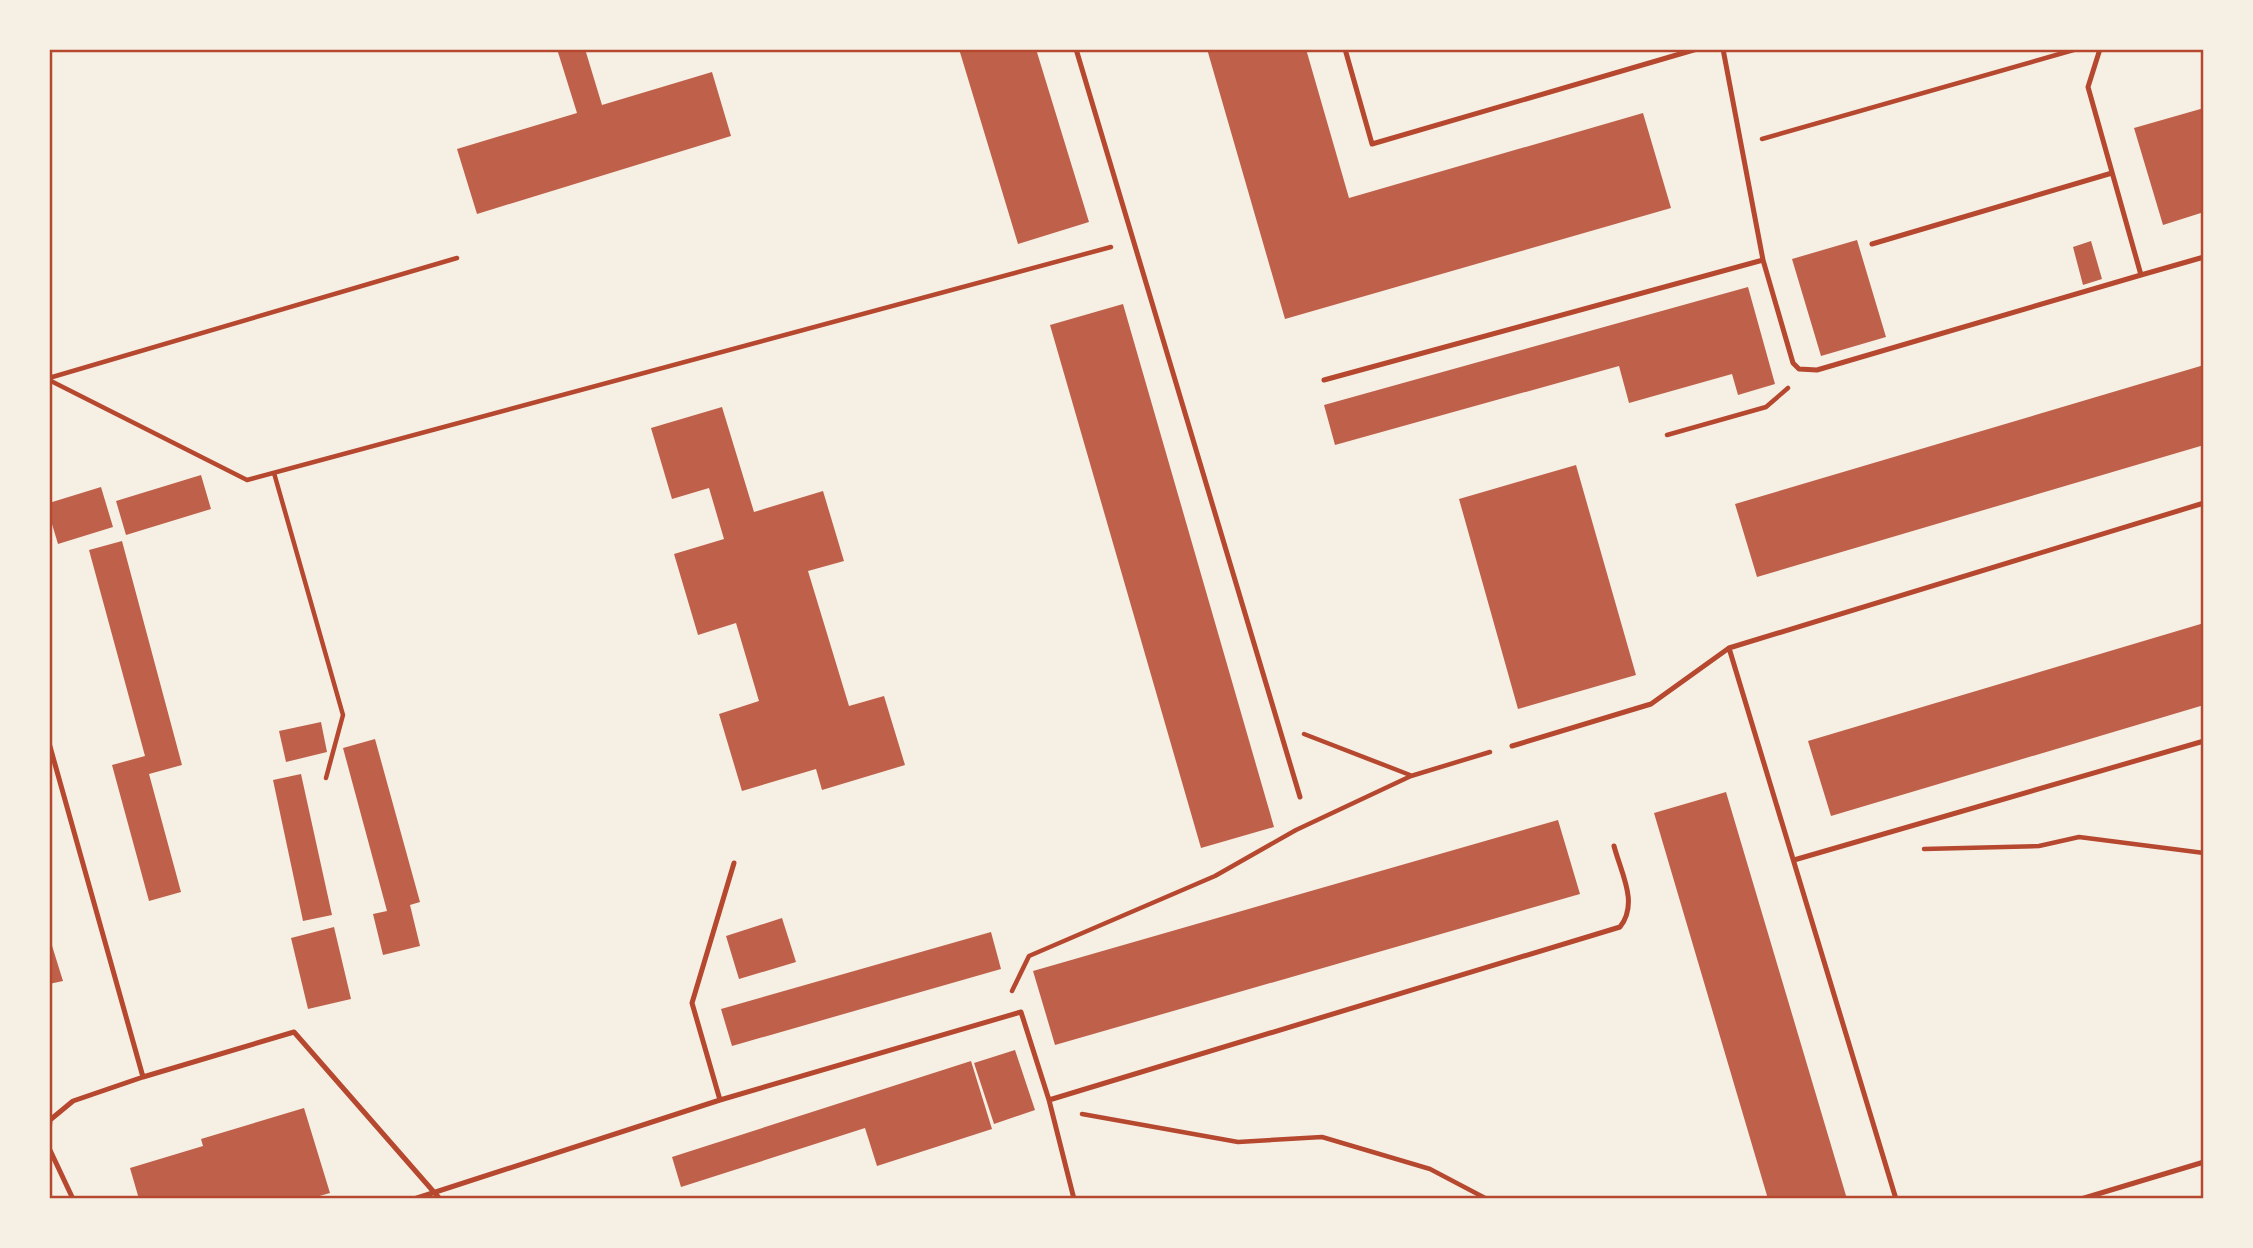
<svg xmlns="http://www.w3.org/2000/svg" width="2253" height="1248" font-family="'Times New Roman',serif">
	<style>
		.building { fill: #bf614a }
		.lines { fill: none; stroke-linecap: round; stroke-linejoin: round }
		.path { stroke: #b5482f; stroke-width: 4.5 }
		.service { stroke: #b5482f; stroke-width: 5 }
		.neatline { fill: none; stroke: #b5482f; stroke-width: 2.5 }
	</style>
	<rect width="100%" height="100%" fill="#f6efe4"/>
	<!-- building -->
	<path class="building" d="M 557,49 L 585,49 L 602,105 L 712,72 L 731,136 L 477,214 L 457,149 L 577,113 Z
		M 959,49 L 1036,49 L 1089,222 L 1018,244 Z
		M 1207,49 L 1306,49 L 1349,198 L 1643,113 L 1671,208 L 1285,319 Z
		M 2204,108 L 2204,212 L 2163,225 L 2134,128 Z
		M 1857,240 L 1886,337 L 1821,356 L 1792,259 Z
		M 2091,241 L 2102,279 L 2083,285 L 2073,247 Z
		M 1748,287 L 1775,384 L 1738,395 L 1732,374 L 1629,403 L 1619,366 L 1335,445 L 1324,405 Z
		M 1123,304 L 1274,827 L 1201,848 L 1050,325 Z
		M 2204,365 L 2204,445 L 1757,577 L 1735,504 Z
		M 722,407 L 754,512 L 823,491 L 844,561 L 808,571 L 849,706 L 884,696 L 905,765 L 822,790 L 816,769 L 742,791 L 719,714 L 759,701 L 736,623 L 698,635 L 674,554 L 724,539 L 709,488 L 672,499 L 651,428 Z
		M 1576,465 L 1636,675 L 1518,709 L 1459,499 Z
		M 201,475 L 211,509 L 126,535 L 116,501 Z
		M 101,487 L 113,527 L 58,544 L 49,514 L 49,503 Z
		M 122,541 L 182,765 L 149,774 L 181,892 L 149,901 L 112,765 L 145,756 L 89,550 Z
		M 2204,623 L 2204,705 L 1831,816 L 1808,741 Z
		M 321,722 L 327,752 L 286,762 L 279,731 Z
		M 375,739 L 420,902 L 410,905 L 420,946 L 383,955 L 373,914 L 387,911 L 343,748 Z
		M 301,774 L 332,915 L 303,921 L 273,780 Z
		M 1726,792 L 1847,1199 L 1768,1199 L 1654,813 Z
		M 1558,820 L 1580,894 L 1055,1045 L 1033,971 Z
		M 782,918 L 796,962 L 739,979 L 726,936 Z
		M 334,927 L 351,999 L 308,1009 L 291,938 Z
		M 991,932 L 1001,969 L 732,1046 L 721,1009 Z
		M 49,936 L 63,981 L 49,984 Z
		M 1015,1050 L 1035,1110 L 994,1124 L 974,1063 Z
		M 971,1061 L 992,1129 L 877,1166 L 865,1128 L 681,1187 L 672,1157 Z
		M 304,1108 L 330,1193 L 309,1199 L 139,1199 L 130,1168 L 203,1146 L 201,1139 Z"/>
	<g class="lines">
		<!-- path -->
		<path class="path" d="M 1762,139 L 2077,49
			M 49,378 L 457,258
			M 49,380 L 247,480 L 1111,247
			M 1667,435 L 1766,407 L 1788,388
			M 274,473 L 343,715 L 326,778
			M 1304,734 L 1410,775
			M 1924,849 L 2039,846 L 2079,837 L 2204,853
			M 1012,991 L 1029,956 L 1215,876 L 1296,830 L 1411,776 L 1490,752
			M 1082,1114 L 1238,1142 L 1322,1137 L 1430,1169 L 1487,1199"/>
		<!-- service -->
		<path class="service" d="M 1076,49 L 1300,797
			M 1345,49 L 1372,144 L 1697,49
			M 1723,49 L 1763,260 L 1793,363 L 1799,369 L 1817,370 L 2141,275
			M 2100,49 L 2088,87 L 2141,275 L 2204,257
			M 1872,244 L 2112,173
			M 1324,380 L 1763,260
			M 1729,648 L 1896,1199
			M 49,743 L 143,1077 L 73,1101 L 50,1120 L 49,1132
			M 1512,746 L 1651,704 L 1729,648 L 2204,503
			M 1794,860 L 2204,741
			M 143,1077 L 294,1032 L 440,1199
			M 720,1100 L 692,1003 L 734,863
			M 1049,1100 L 1620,927 C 1639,903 1621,873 1614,846
			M 49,1148 L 73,1199
			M 414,1199 L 720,1100 L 1021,1012 L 1049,1100 L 1074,1199
			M 2081,1199 L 2204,1162"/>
	</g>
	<!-- border -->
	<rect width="2253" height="1248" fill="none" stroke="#f6efe4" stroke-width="102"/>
	<rect x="51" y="51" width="2151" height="1146" class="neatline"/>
</svg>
